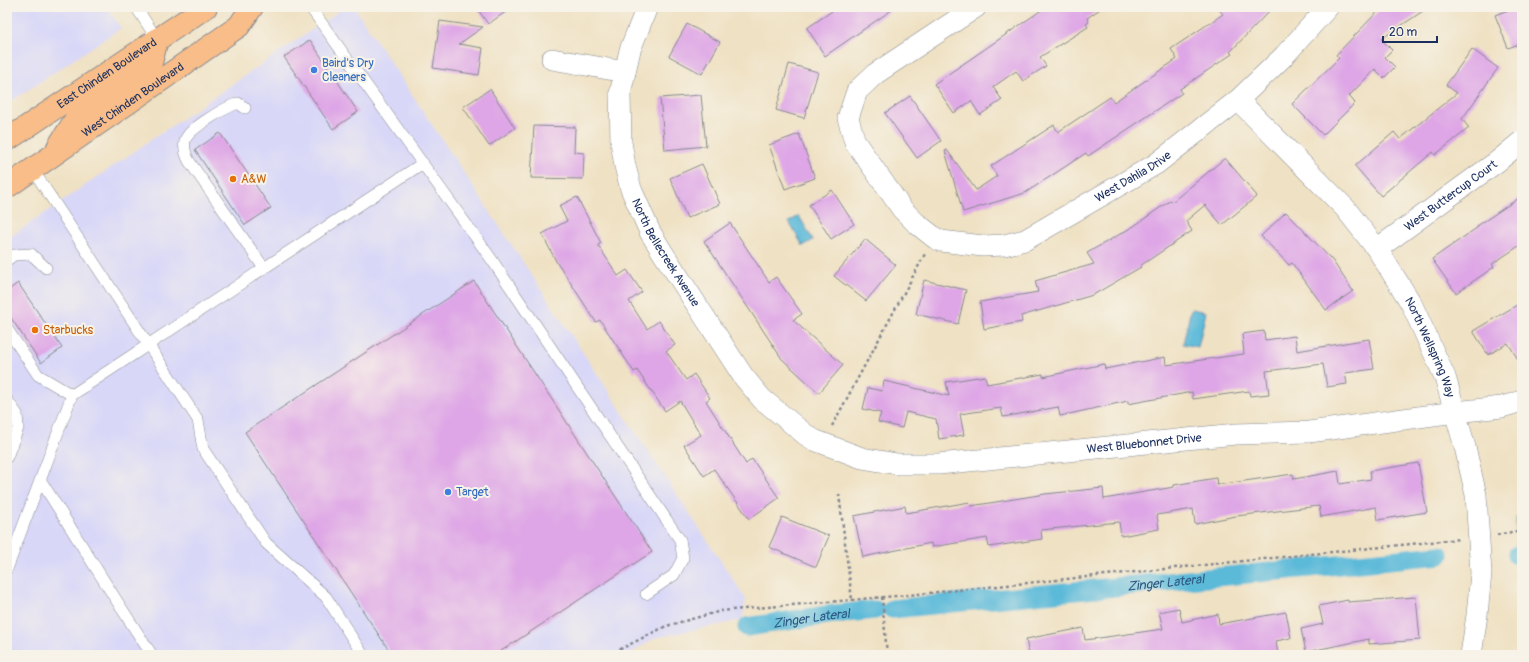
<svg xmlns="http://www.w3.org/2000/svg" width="1529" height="662" font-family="Pangolin,sans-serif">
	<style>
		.built { fill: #d8d7f8 }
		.green { fill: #94ca7d; stroke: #587c6e }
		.water { fill: #5bbad9; stroke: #3b749c }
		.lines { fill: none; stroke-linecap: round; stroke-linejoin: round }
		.canal { stroke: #5bbad9; stroke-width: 19 }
		.building { fill: #dea6e6 }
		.service-casing { stroke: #858890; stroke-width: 12 }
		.minor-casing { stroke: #858890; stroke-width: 22 }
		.primary-casing { stroke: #858890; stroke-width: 24 }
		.path { stroke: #858890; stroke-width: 2.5; stroke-dasharray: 3 3; stroke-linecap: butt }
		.service { stroke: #fff; stroke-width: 11 }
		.minor { stroke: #fff; stroke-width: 21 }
		.primary { stroke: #f8bd88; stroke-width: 22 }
		.shop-dot { fill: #3f7fe0; stroke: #f7f3e8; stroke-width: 1.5 }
		.food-dot { fill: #e8710a; stroke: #f7f3e8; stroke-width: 1.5 }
		.labels { text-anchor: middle; stroke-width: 4; stroke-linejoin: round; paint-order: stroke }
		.shop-label { font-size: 12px; fill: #366cbe; stroke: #f7f3e8; text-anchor: start }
		.street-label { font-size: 12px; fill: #1b2f5e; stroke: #f7f3e8 }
		.food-label { font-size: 12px; fill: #c56008; stroke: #f7f3e8; text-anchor: start }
		.water-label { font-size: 13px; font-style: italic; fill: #2e5983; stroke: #f7f3e8 }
	</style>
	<rect width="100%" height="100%" fill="#f7f3e8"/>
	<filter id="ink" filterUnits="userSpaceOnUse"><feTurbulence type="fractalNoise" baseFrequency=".025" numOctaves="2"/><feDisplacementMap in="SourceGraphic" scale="8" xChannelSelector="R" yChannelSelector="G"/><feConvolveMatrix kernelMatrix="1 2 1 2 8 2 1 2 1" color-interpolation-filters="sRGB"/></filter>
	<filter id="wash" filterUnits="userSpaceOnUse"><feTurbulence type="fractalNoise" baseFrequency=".012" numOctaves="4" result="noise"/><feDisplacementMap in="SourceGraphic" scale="16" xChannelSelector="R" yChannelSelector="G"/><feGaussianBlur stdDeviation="0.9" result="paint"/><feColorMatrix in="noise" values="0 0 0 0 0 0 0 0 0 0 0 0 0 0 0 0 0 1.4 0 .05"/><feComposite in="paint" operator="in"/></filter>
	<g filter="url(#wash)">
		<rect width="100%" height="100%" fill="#efe1c3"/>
		<!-- built -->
		<path class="built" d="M 7,7 L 107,7 L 121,28 L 7,104 Z
			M 345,7 L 354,7 L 746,599 L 742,620 L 655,638 L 628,655 L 7,655 L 7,239 Z"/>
		<!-- green -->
		<path class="green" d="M 1522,517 L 1522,559 L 1517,560 L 1516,518 Z"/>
		<!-- water -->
		<path class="water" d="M 799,216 L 813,240 L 803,246 L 789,222 Z
			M 1191,309 L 1206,312 L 1198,347 L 1183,344 Z"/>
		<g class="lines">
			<!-- canal -->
			<g class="canal">
				<path d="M 1517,555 L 1522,554"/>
				<path id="s1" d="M 892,609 L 1440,555"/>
				<path id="s2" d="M 747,627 L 827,615 L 875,610"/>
			</g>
		</g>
		<g id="blocks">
			<!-- building -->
			<path class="building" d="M 476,7 L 513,7 L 488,24 Z
				M 838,7 L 896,7 L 825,56 L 807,28 Z
				M 1046,7 L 1103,7 L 1087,18 L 1089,22 L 1086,24 L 1088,27 L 1040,57 L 1046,66 L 1023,81 L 1016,71 L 993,87 L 1002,100 L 980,115 L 971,101 L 954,113 L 934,84 Z
				M 1216,7 L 1273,7 L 1230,52 L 1232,54 L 1180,89 L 1182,93 L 1088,156 L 1086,153 L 1025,193 L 963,212 L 945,151 L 947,150 L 976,190 L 997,176 L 991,166 L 1054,125 L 1058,132 L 1110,97 L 1114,102 L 1177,59 L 1171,49 L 1223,14 Z
				M 1382,7 L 1429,7 L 1381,39 L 1392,50 L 1385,57 L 1395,67 L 1384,78 L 1375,69 L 1349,96 L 1355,103 L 1323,135 L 1292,104 L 1339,58 L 1336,55 Z
				M 1516,7 L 1522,7 L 1522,43 L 1508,48 L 1495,15 Z
				M 440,21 L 483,27 L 459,44 L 483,48 L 479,75 L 433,68 Z
				M 687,24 L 720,42 L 702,74 L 669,56 Z
				M 310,40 L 358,112 L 333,129 L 284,57 Z
				M 1472,49 L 1498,68 L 1462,119 L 1469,128 L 1435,155 L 1433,152 L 1381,196 L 1355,166 L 1394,132 L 1400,139 L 1457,93 L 1446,85 Z
				M 789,64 L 818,72 L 804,118 L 776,110 Z
				M 490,89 L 515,128 L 489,146 L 463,107 Z
				M 701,95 L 706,146 L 665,150 L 660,98 Z
				M 910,96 L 941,141 L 917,158 L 885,113 Z
				M 534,126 L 575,127 L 574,152 L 584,153 L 583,179 L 531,178 Z
				M 220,133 L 271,208 L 245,225 L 195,150 Z
				M 799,134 L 815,178 L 785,189 L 769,145 Z
				M 1225,158 L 1257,196 L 1222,225 L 1205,205 L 1186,221 L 1192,231 L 1140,266 L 1141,267 L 1093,295 L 1021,316 L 1022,322 L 984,329 L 980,302 L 1038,292 L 1035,281 L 1094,264 L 1087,253 L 1134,226 L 1171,200 L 1172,202 Z
				M 702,164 L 720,204 L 687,218 L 670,178 Z
				M 832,190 L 854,224 L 831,239 L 809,205 Z
				M 1522,196 L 1522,244 L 1492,264 L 1494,267 L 1456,293 L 1432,259 L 1478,227 L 1477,226 Z
				M 577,197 L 601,243 L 598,245 L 618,276 L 627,270 L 642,292 L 629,301 L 647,329 L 659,321 L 675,345 L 666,351 L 686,380 L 694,374 L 710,398 L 706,401 L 746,464 L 752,459 L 779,498 L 749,519 L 714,469 L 704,476 L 684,445 L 701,435 L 680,401 L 665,411 L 637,370 L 634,372 L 600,320 L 596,322 L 559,265 L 558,265 L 542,234 L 567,221 L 559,206 Z
				M 1286,212 L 1332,260 L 1353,291 L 1326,310 L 1292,263 L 1289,265 L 1261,236 Z
				M 730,223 L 769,282 L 776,277 L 802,314 L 793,320 L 843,365 L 819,393 L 782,359 L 704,241 Z
				M 865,239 L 896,265 L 866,301 L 834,276 Z
				M 924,280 L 966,290 L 958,324 L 916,314 Z
				M 474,281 L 652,552 L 495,655 L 392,655 L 245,432 Z
				M 18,283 L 62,348 L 41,363 L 7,312 L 7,291 Z
				M 1517,305 L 1522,314 L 1522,366 L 1508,343 L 1488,355 L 1473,331 Z
				M 1264,331 L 1265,340 L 1295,336 L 1297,351 L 1369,339 L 1374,369 L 1345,373 L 1347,384 L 1327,387 L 1323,364 L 1266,371 L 1269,394 L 1250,396 L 1249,391 L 1193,399 L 1192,392 L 1128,404 L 1128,401 L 1060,416 L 1058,407 L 1003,417 L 1001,408 L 960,414 L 964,435 L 939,439 L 936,419 L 906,412 L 902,428 L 878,422 L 881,413 L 863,409 L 868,388 L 882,391 L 884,381 L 949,396 L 946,382 L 985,376 L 987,384 L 1043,374 L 1043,377 L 1104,364 L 1105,369 L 1165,357 L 1166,365 L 1244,354 L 1242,334 Z
				M 1418,463 L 1427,512 L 1378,520 L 1376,507 L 1321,517 L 1319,506 L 1236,516 L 1195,524 L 1193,509 L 1157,515 L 1159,529 L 1121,536 L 1119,522 L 1041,530 L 1042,539 L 989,547 L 987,538 L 932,547 L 931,543 L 863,557 L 854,516 L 905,506 L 906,513 L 970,502 L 971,506 L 1045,494 L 1103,488 L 1104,499 L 1174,487 L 1174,485 L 1216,478 L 1217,485 L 1293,474 L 1294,479 L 1338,471 L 1340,484 L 1371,479 L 1370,471 Z
				M 782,517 L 829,536 L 816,567 L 769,547 Z
				M 1416,597 L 1420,640 L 1369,644 L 1369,639 L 1306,652 L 1301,629 L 1323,624 L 1319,606 L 1348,600 L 1348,602 Z
				M 1179,608 L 1182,622 L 1218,614 L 1219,624 L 1286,612 L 1291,638 L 1276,641 L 1278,655 L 1029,655 L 1026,639 L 1083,628 L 1085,640 L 1163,629 L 1159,612 Z"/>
		</g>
	</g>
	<g filter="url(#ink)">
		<use href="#blocks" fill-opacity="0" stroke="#858890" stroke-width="1"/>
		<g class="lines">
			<!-- service casing -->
			<g class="service-casing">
				<path id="service" d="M 136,7 L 157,39
					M 310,7 L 492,260 L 680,540 L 683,558 L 674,575 L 646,594
					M 245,108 L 238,103 C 225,108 217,113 205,121 C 188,133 178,139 189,161 L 264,268
					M 33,170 L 198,420 L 203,449 L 266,543 L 326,597 L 363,655
					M 7,260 L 14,255 L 31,254 L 46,268
					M 7,329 L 38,375 L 72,395
					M 7,400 L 17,414 L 18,428 L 7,457
					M 41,481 C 78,539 114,598 152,655
					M 7,569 L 72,395 L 423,163"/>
			</g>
			<!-- minor casing -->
			<g class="minor-casing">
				<g id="minor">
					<path id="s3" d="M 647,7 L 630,50 L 620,94 L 621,142 L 625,166 L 631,189 L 650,232 L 663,253 L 743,376 L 762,399 L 806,435 L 814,440 L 862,458 L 897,464 L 939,464 L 1236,434 L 1309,432 L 1455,412 L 1502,407 L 1522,401"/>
					<path id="s4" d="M 976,7 L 875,74 L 857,91 L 848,118 L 855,142 L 902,209 L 916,223 L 935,238 L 941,241 L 983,246 L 1004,245 L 1025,240 L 1156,164 L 1238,100 L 1284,56 L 1328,7"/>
					<path d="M 552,59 L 625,72"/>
					<path id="s5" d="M 1238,100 L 1345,208 L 1377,249 L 1411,303 L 1445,377 L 1465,447 L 1476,495 L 1481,573 L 1477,615 L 1471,655"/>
					<path id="s6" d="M 1377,249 L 1498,161 L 1522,141"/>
				</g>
			</g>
			<!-- primary casing -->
			<g class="primary-casing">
				<g id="primary">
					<path id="s7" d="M 7,140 L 206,7"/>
					<path d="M 58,147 L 77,117 L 150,67 L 157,39"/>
					<path id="s8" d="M 7,187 L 239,26 L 252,7"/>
				</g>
			</g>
			<!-- path -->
			<path class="path" d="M 832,426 L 925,254
				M 839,494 L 852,600
				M 1497,535 L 1522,530
				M 882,597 L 887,655
				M 609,655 L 666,626 L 721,611 L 909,595 L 1460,539"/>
			<!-- service -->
			<use href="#service" class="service"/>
			<!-- minor -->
			<use href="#minor" class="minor"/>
			<!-- primary -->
			<use href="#primary" class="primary"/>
		</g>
	</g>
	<!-- markers -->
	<g class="shop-dot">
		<circle cx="314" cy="70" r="4"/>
		<circle cx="448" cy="492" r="4"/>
	</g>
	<g class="food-dot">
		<circle cx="233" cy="179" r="4"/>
		<circle cx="35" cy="330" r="4"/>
	</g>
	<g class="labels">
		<!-- shop labels -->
		<g class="shop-label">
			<text x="322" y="67">Baird's Dry<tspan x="322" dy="14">Cleaners</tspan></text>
			<text x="456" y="496">Target</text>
		</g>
		<!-- street labels -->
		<g class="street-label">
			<text dy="4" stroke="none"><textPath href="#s7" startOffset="120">East Chinden Boulevard</textPath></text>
			<text dy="4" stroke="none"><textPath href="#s8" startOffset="153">West Chinden Boulevard</textPath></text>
			<text dy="4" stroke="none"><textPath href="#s4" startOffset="542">West Dahlia Drive</textPath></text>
			<text dy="4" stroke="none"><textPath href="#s6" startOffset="91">West Buttercup Court</textPath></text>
			<text dy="4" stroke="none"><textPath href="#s3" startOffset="260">North Bellecreek Avenue</textPath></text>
			<text dy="4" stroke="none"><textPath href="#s5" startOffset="316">North Wellspring Way</textPath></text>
			<text dy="4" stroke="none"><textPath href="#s3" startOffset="837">West Bluebonnet Drive</textPath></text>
		</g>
		<!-- food labels -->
		<g class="food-label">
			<text x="241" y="183">A&amp;W</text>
			<text x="43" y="334">Starbucks</text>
		</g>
		<!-- water labels -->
		<g class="water-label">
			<text dy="5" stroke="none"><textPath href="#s1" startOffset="275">Zinger Lateral</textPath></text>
			<text dy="5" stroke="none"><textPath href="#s2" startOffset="65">Zinger Lateral</textPath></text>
		</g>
	</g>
	<!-- margin -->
	<rect width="1529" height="662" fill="none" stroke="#f7f3e8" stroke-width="24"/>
	<!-- scale -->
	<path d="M1383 36v6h54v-6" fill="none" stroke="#1b2f5e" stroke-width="2"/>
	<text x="1389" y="36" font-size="12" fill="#1b2f5e" stroke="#f7f3e8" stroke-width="3" paint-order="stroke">20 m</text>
</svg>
